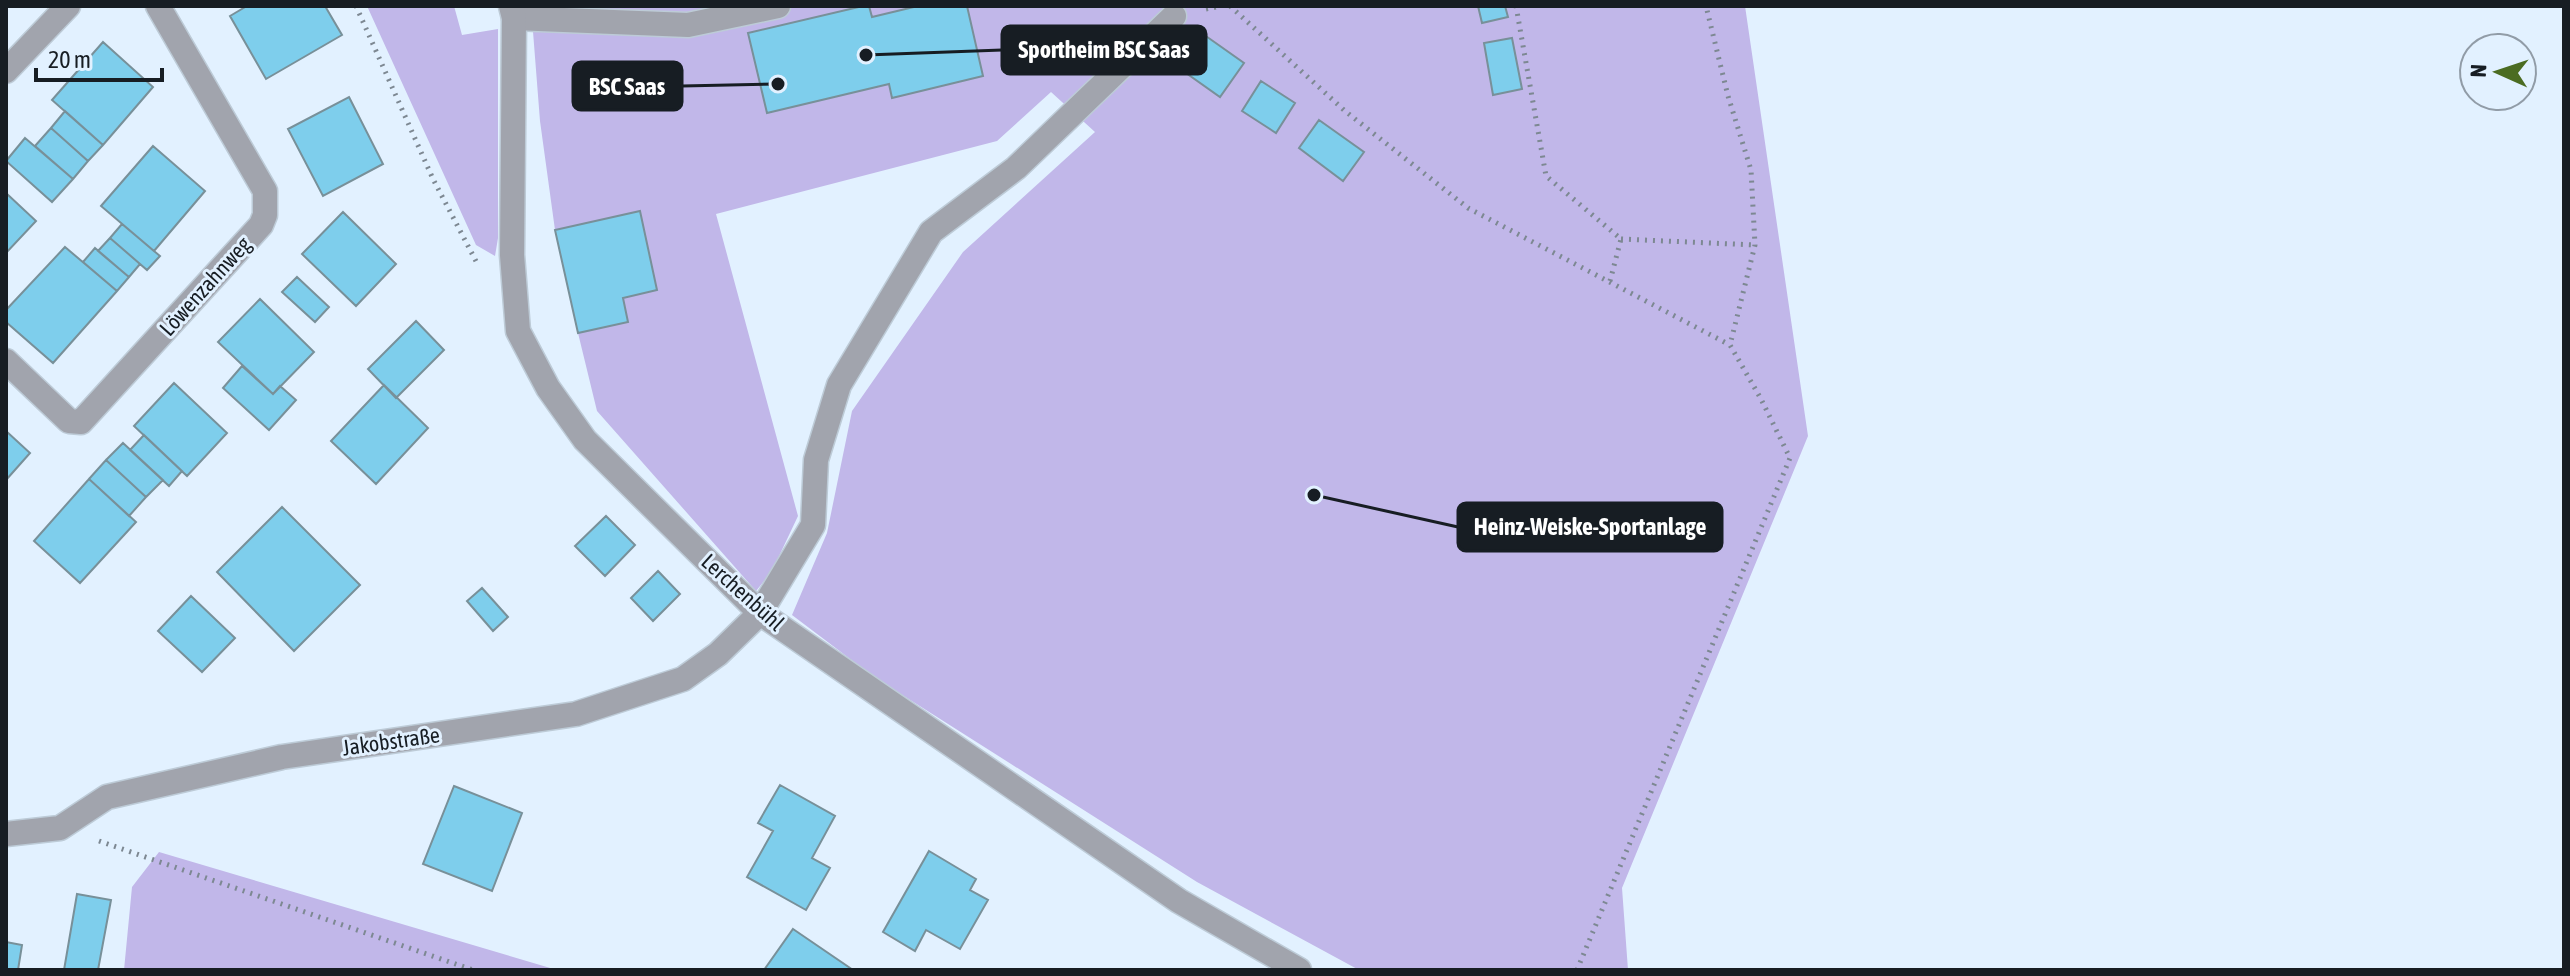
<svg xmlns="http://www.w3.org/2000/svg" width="2570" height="976" font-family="'Asap Condensed',sans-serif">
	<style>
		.green { fill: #c1b7e9 }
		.building { fill: #7eceec; stroke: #789099; stroke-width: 2 }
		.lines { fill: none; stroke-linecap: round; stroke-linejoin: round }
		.service-casing { stroke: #bdcbd7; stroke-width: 27 }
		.minor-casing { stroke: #bdcbd7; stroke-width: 27 }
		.path { stroke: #7d8892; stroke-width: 5; stroke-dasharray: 2 6; stroke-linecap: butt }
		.service { stroke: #a1a4ad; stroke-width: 24 }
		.minor { stroke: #a1a4ad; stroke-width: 24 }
		.labels { text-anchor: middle; stroke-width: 6; stroke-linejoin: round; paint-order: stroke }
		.street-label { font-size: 22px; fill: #171d23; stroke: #e2f1ff }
		.leader { fill: none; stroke: #171d23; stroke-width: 3 }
		.callout-dot { fill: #171d23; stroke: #e2f1ff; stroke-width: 3 }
		.callout { fill: #171d23; stroke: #171d23; stroke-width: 3 }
		.callout-label { font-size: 24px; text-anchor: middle; font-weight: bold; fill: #fff }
	</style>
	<rect width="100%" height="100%" fill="#e2f1ff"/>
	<!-- green -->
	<path class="green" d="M 367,6 L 454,6 L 462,35 L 498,29 L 498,238 L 495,256 L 476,245 Z
		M 531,6 L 1745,6 L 1808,436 L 1622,888 L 1628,970 L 1359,970 L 1197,882 L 874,677 L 792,615 L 827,533 L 852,411 L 963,252 L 1095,132 L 1051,92 L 997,141 L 716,214 L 798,516 L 772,571 L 756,591 L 597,411 L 578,333 L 628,322 L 623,298 L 657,290 L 640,211 L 555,230 L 540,121 Z
		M 159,852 L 557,970 L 124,970 L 132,887 Z"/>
	<!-- building -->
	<path class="building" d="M 247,6 L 325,6 L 342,35 L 266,79 L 230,16 Z
		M 863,6 L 869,6 L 872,17 L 918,6 L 967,6 L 983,76 L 892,98 L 889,84 L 767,113 L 748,33 Z
		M 1478,6 L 1505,6 L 1508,17 L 1482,23 Z
		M 1203,34 L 1244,63 L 1220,97 L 1179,68 Z
		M 1512,38 L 1522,89 L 1493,95 L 1484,43 Z
		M 103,42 L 153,87 L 103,145 L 52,100 Z
		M 1261,81 L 1295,103 L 1276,133 L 1242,111 Z
		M 349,97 L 383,164 L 323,196 L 288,129 Z
		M 65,111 L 103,145 L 88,161 L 51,128 Z
		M 1319,120 L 1364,152 L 1343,181 L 1299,148 Z
		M 51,128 L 88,161 L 73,179 L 35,146 Z
		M 25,138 L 73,179 L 52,202 L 6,161 Z
		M 153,146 L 205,191 L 154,251 L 101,206 Z
		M 6,193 L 36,221 L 6,253 Z
		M 640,211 L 657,290 L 623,298 L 628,322 L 578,333 L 555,230 Z
		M 343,212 L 396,264 L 356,306 L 302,254 Z
		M 122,224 L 160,256 L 147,270 L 110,238 Z
		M 110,238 L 140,264 L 129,277 L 98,251 Z
		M 65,247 L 117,291 L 53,363 L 6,322 L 6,310 Z
		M 95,248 L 129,277 L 117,291 L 83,262 Z
		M 297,277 L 329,307 L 315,322 L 282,292 Z
		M 260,299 L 314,352 L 273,394 L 218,342 Z
		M 416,321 L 444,350 L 396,398 L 368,369 Z
		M 242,366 L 273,394 L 280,386 L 296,400 L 269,430 L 223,388 Z
		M 174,383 L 227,433 L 187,476 L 134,426 Z
		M 384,385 L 428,428 L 376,484 L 331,441 Z
		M 6,431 L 30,453 L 6,480 Z
		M 144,435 L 182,471 L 169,486 L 130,450 Z
		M 123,443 L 163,480 L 146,497 L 106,460 Z
		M 106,460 L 146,497 L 129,516 L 89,479 Z
		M 89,479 L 136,522 L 80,583 L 34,541 Z
		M 282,507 L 360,585 L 294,651 L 217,572 Z
		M 606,516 L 635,545 L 605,576 L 575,546 Z
		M 658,571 L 680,594 L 653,621 L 631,598 Z
		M 482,588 L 508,617 L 493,631 L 467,601 Z
		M 191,596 L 235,638 L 202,672 L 158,631 Z
		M 780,785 L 835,816 L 812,858 L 830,868 L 806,910 L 747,877 L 773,831 L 758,823 Z
		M 454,786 L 522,813 L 492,891 L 423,864 Z
		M 929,851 L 976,879 L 970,890 L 988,900 L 960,949 L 926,930 L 915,951 L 883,932 Z
		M 77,894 L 111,900 L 98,970 L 64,970 Z
		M 793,929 L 853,970 L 764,970 Z
		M 6,942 L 22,945 L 18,970 L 6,970 Z"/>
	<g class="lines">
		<!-- service casing -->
		<g class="service-casing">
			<path id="service" d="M 514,18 L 688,25 L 778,6
				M 760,613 L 813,525 L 816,460 L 839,385 L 931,232 L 1016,168 L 1174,16"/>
		</g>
		<!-- minor casing -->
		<g class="minor-casing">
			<path id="minor" d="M 511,6 L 514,18 L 512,255 L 518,331 L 548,388 L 585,440 L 760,613 L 1179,901 L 1299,970
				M 6,71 L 68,6
				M 6,361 L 69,421 L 81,422 L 261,225 L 265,215 L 265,191 L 158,6
				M 6,834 L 60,828 L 107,797 L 282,757 L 576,714 L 683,679 L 718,654 L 760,613"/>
		</g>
		<!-- path -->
		<path class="path" d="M 356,6 L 433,179 L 478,265
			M 1230,6 L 1345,111 L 1468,208 L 1730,345
			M 1516,6 L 1546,176 L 1621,239 L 1610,281
			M 1206,9 L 1221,6
			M 1621,239 L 1755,245
			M 99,841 L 473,970
			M 1577,970 L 1790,458 L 1761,399 L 1730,345 L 1755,245 L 1751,170 L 1728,96 L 1706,6"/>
		<!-- service -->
		<use href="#service" class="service"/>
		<!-- minor -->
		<use href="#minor" class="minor"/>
	</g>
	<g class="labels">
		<!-- street labels -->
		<g class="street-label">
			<text transform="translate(205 286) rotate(-48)" y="8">Löwenzahnweg</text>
			<text transform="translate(743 592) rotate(42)" y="8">Lerchenbühl</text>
			<text transform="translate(391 741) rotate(-8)" y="8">Jakobstraße</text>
		</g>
	</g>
	<!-- callouts -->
	<path class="leader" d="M866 55L1002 50M778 84L682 86M1314 495L1458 527"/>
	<g class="callout-dot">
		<circle cx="866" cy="55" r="8"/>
		<circle cx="778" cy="84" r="8"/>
		<circle cx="1314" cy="495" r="8"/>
	</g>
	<g class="callout">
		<rect x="1002" y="26" width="204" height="48" rx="8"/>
		<rect x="573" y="62" width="109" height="48" rx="8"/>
		<rect x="1458" y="503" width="264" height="48" rx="8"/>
	</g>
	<g class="callout-label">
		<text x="1104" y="58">Sportheim BSC Saas</text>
		<text x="627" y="95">BSC Saas</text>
		<text x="1590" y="535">Heinz-Weiske-Sportanlage</text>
	</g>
	<!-- border -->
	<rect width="2570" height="976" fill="none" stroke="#171d23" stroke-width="16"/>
	<!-- north arrow -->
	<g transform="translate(2498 72) rotate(273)"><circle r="38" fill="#e2f1ff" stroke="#919ca7" stroke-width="2"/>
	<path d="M0-6L14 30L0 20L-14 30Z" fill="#4b6c22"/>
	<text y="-12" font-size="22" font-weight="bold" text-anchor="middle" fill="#171d23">N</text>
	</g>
	<!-- scale -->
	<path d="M36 68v12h126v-12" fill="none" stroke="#171d23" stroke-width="4"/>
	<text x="48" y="68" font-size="24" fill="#171d23" stroke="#e2f1ff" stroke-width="6" paint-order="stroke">20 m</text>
</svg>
